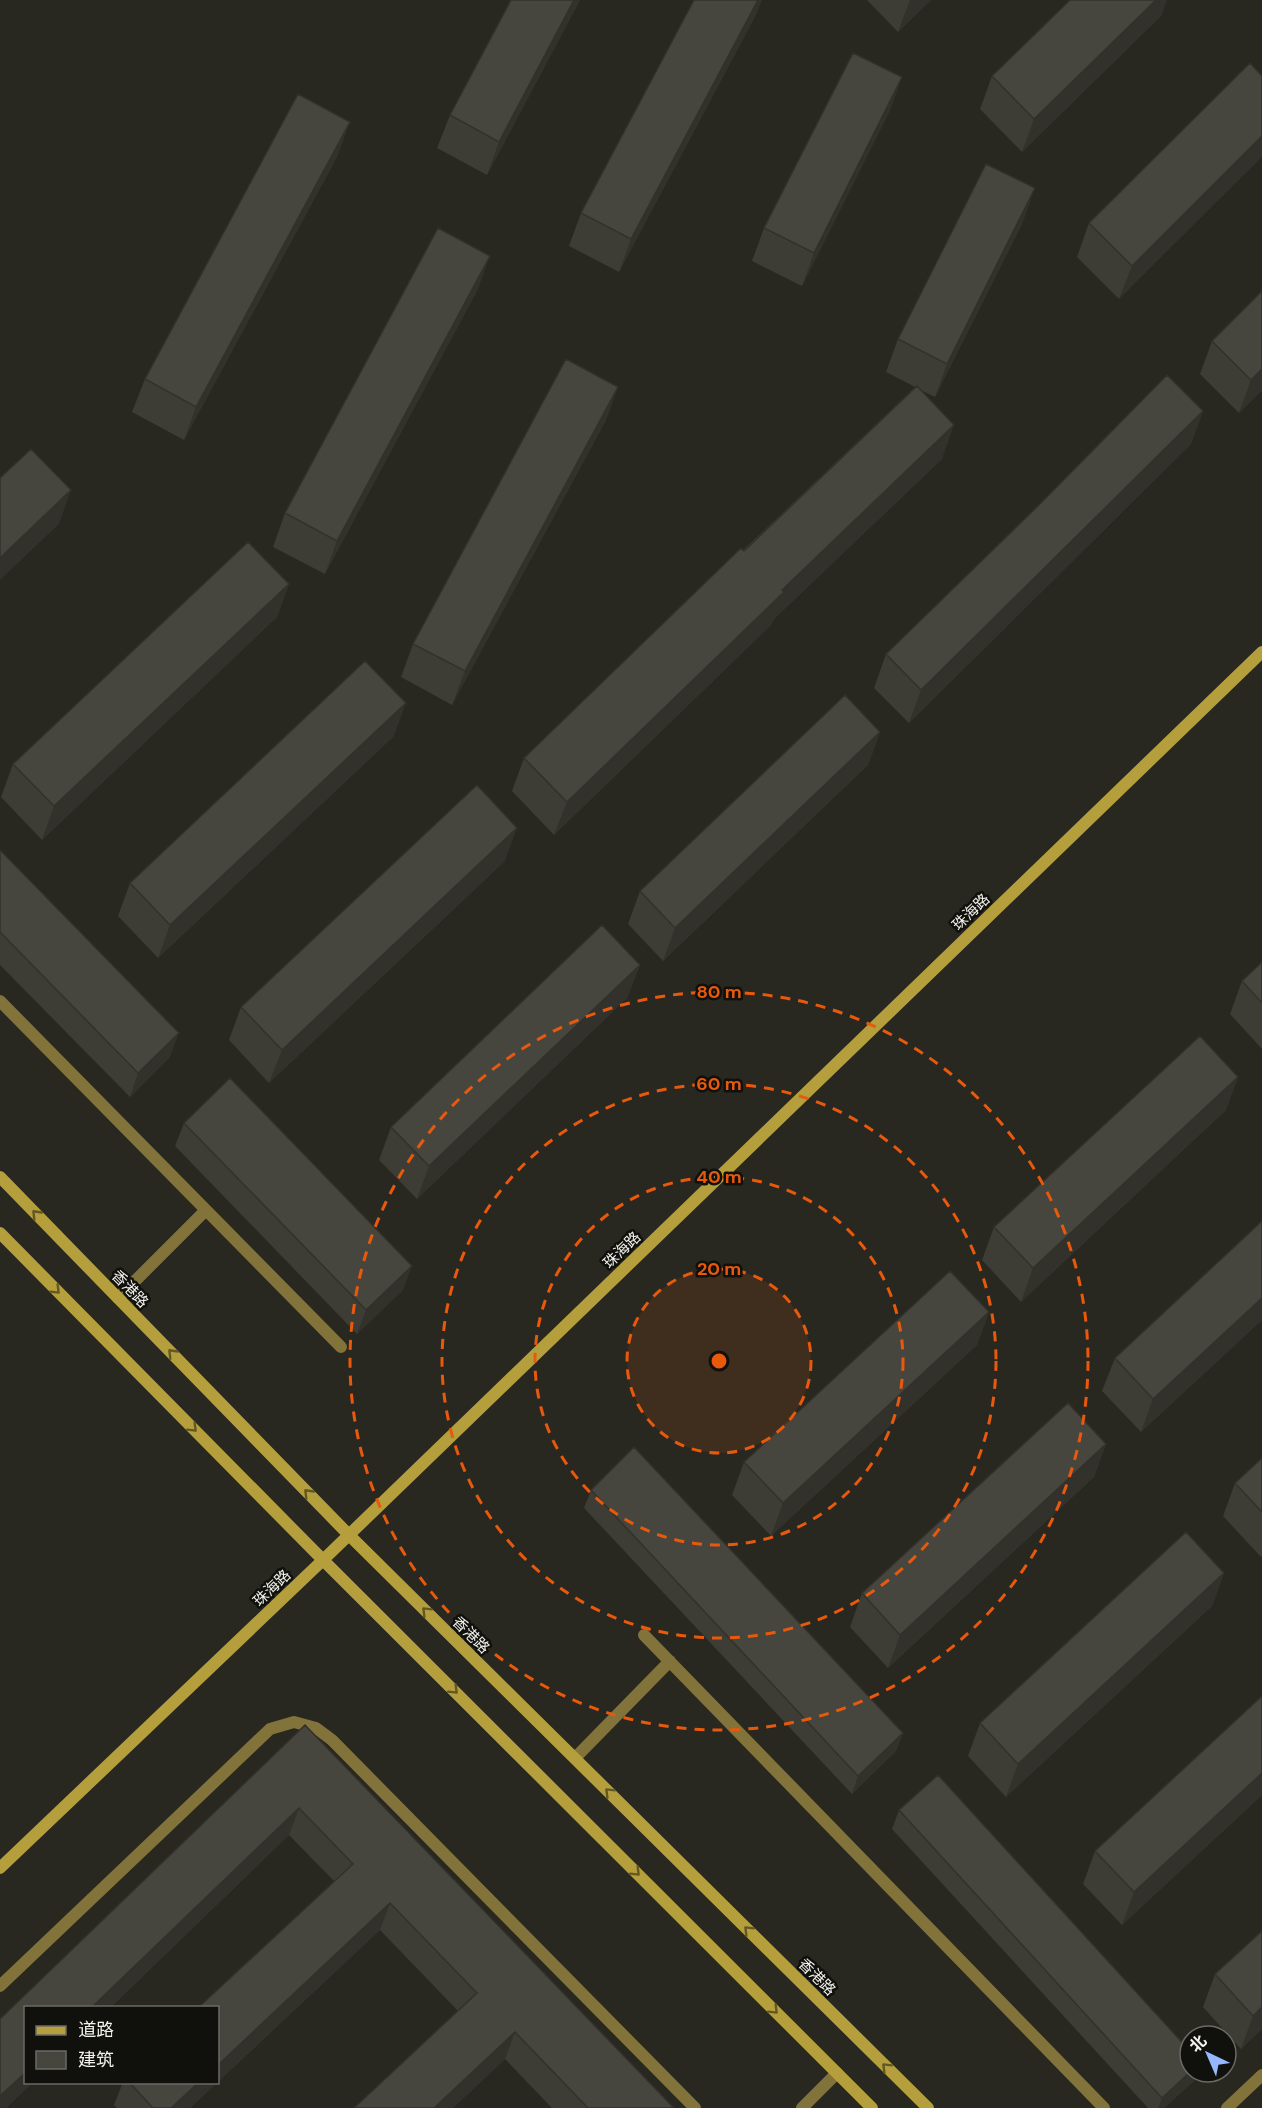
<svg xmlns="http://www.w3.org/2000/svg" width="1262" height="2108" font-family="'DM Sans','Noto Sans SC',sans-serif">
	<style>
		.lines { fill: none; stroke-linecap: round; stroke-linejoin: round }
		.service { stroke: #81733a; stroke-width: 12 }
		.secondary { stroke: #b59f3d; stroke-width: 12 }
		.wall { fill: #3d3c35 }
		.shaded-wall { fill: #32312b }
		.building { fill: #47463e; stroke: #32312b; stroke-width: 1.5 }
		.oneway { stroke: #625824 }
		.ring { fill: none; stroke: #e8590c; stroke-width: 3; stroke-dasharray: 10 8 }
		.labels { text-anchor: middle; stroke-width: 5; stroke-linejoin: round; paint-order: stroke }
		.street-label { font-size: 15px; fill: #f3f2ed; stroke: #10100c }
		.centre { fill: #e8590c; stroke: #10100c; stroke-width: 3 }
		.ring-label { font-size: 18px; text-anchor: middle; font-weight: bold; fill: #e8590c; stroke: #10100c; stroke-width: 5; stroke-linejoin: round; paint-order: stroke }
	</style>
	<rect width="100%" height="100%" fill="#282720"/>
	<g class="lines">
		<!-- service -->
		<path class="service" d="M 0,1001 L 341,1347
			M 118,1298 L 206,1210
			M 644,1635 L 1104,2108
			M 575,1758 L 670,1661
			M 0,1986 L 270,1729 L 294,1722 L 316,1728 L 332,1740 L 695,2108
			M 802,2108 L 837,2073
			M 1227,2108 L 1262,2075"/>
		<!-- secondary -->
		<path class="secondary" d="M 0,1177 L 349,1535 L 928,2108
			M 0,1233 L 323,1560 L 872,2108
			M 0,1868 L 323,1560 L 1262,652"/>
	</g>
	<!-- wall -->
	<path class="wall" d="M 580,0 L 487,175 L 437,148 L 450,115 Z
		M 867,0 L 931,0 L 898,32 Z
		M 757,13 L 619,272 L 569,246 L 581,213 Z
		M 1162,15 L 1022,152 L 980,109 L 992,76 Z
		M 1262,76 L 1119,299 L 1077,257 L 1089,223 Z
		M 902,77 L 890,110 L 802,286 L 752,261 L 764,228 Z
		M 338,155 L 184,440 L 132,412 L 145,379 Z
		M 1023,222 L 935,397 L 920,390 L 942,459 L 774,619 L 771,625 L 554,835 L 512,791 L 524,758 L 915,387 L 886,372 L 898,339 Z
		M 478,289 L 325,574 L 273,547 L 285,513 Z
		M 1262,291 L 1262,390 L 1239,413 L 1200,374 L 1212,341 Z
		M 618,387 L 606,420 L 452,705 L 401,677 L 413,644 Z
		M 1203,411 L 1191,444 L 909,723 L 874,688 L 886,654 Z
		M 289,584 L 277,617 L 42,840 L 1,797 L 13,764 Z
		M 880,732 L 868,765 L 663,961 L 628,924 L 640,891 Z
		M 394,736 L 158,958 L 118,916 L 130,883 Z
		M 0,850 L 170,1057 L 130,1097 L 0,965 Z
		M 505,861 L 269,1083 L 229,1040 L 241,1007 Z
		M 1262,962 L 1262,1049 L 1230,1014 L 1242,981 Z
		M 640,965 L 627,998 L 417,1199 L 379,1160 L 391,1127 Z
		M 1238,1077 L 1226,1110 L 1021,1302 L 982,1260 L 994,1227 Z
		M 184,1123 L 403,1290 L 357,1334 L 175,1146 Z
		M 1262,1221 L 1262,1320 L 1141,1432 L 1102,1391 L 1115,1358 Z
		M 989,1312 L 977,1345 L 771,1536 L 732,1495 L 744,1462 Z
		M 1106,1444 L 1094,1477 L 888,1668 L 850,1627 L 862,1593 Z
		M 1262,1458 L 1262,1556 L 1261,1557 L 1223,1516 L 1235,1483 Z
		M 591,1490 L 903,1733 L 896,1751 L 852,1794 L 584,1508 Z
		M 1224,1573 L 1212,1606 L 1006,1797 L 968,1756 L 980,1723 Z
		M 1262,1696 L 1262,1795 L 1122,1925 L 1083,1884 L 1095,1851 Z
		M 305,1725 L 674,2108 L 552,2108 L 505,2059 L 453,2108 L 354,2108 L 458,2011 L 380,1930 L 190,2108 L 117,2108 L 114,2105 L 123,2082 L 218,2082 L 218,2007 L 199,2007 L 334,1881 L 289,1835 L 111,2007 L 26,2007 L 26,2082 L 33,2082 L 6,2108 L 0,2108 L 0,2019 Z
		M 899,1810 L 1194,2081 L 1164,2108 L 1148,2108 L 892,1829 Z
		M 1262,1931 L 1262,2029 L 1241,2049 L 1203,2007 L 1215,1974 Z"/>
	<!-- shaded-wall -->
	<path class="shaded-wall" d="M 574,0 L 580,0 L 487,175 L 499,142 Z
		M 758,0 L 762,0 L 757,13 L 619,272 L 631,239 Z
		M 910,0 L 931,0 L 898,32 Z
		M 1156,0 L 1167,0 L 1162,15 L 1022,152 L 1034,119 Z
		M 902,77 L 890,110 L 802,286 L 814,253 Z
		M 350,122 L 338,155 L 184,440 L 196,407 Z
		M 1262,136 L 1262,157 L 1119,299 L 1132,266 Z
		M 1035,188 L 1023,222 L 935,397 L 947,364 Z
		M 490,256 L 478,289 L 325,574 L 337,541 Z
		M 1262,369 L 1262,390 L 1239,413 L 1251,380 Z
		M 618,387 L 606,420 L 452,705 L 465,671 Z
		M 1203,411 L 1191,444 L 909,723 L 921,690 Z
		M 954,425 L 942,459 L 774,619 L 771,625 L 554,835 L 567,802 L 782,590 Z
		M 71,490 L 59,524 L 0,580 L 0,558 Z
		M 289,584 L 277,617 L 42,840 L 54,806 Z
		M 406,703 L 394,736 L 158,958 L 170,925 Z
		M 880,732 L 868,765 L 663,961 L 675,928 Z
		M 517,828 L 505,861 L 269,1083 L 282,1050 Z
		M 640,965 L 627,998 L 417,1199 L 429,1166 Z
		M 179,1033 L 170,1057 L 130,1097 L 138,1073 Z
		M 1238,1077 L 1226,1110 L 1021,1302 L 1033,1268 Z
		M 412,1266 L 403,1290 L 357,1334 L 366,1310 Z
		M 1262,1298 L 1262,1320 L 1141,1432 L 1153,1399 Z
		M 989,1312 L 977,1345 L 771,1536 L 783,1503 Z
		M 1106,1444 L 1094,1477 L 888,1668 L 900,1635 Z
		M 1224,1573 L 1212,1606 L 1006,1797 L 1018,1764 Z
		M 903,1733 L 896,1751 L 852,1794 L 858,1776 Z
		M 1262,1773 L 1262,1795 L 1122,1925 L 1134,1892 Z
		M 299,1808 L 289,1835 L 111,2007 L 92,2007 Z
		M 390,1903 L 380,1930 L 190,2108 L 171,2108 L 199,2082 L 218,2082 L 218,2065 Z
		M 1262,2007 L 1262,2029 L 1241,2049 L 1253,2016 Z
		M 515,2032 L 505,2059 L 453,2108 L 434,2108 Z
		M 26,2072 L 26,2082 L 33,2082 L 6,2108 L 0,2108 L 0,2096 Z
		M 1190,2072 L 1197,2072 L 1194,2081 L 1164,2108 L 1158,2108 L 1162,2098 Z"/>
	<!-- building -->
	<path class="building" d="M 511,0 L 574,0 L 499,142 L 450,115 Z
		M 694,0 L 758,0 L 631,239 L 581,213 Z
		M 1070,0 L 1156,0 L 1034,119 L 992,76 Z
		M 853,53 L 902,77 L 814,253 L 764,228 Z
		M 1250,63 L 1262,76 L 1262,136 L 1132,266 L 1089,223 Z
		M 298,94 L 350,122 L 196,407 L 145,379 Z
		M 986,164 L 1035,188 L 947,364 L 898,339 Z
		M 438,228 L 490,256 L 337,541 L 285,513 Z
		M 1262,291 L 1262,369 L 1251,380 L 1212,341 Z
		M 566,359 L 618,387 L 465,671 L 413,644 Z
		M 1167,375 L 1203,411 L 921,690 L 886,654 L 1042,502 Z
		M 917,386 L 954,425 L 782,590 L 784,592 L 567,802 L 524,758 L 741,548 L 744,551 Z
		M 31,449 L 71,490 L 0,558 L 0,478 Z
		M 248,542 L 289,584 L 54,806 L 13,764 Z
		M 365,661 L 406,703 L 170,925 L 130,883 Z
		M 845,695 L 880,732 L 675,928 L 640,891 Z
		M 477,785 L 517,828 L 282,1050 L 241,1007 Z
		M 0,850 L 179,1033 L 138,1073 L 0,932 Z
		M 602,925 L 640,965 L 429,1166 L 391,1127 Z
		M 1262,962 L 1262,1003 L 1242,981 Z
		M 1200,1036 L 1238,1077 L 1033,1268 L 994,1227 Z
		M 230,1078 L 412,1266 L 366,1310 L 184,1123 Z
		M 1262,1221 L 1262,1298 L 1153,1399 L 1115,1358 Z
		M 950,1271 L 989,1312 L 783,1503 L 744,1462 Z
		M 1068,1403 L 1106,1444 L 900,1635 L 862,1593 Z
		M 634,1447 L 903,1733 L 858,1776 L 591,1490 Z
		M 1262,1458 L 1262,1512 L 1235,1483 Z
		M 1186,1532 L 1224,1573 L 1018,1764 L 980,1723 Z
		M 1262,1696 L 1262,1773 L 1134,1892 L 1095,1851 Z
		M 305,1725 L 674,2108 L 588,2108 L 515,2032 L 434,2108 L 354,2108 L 477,1993 L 390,1903 L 218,2065 L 218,2007 L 199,2007 L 353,1864 L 299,1808 L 92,2007 L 26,2007 L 26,2072 L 0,2096 L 0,2019 Z
		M 938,1775 L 1190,2051 L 1190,2072 L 1162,2098 L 899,1810 Z
		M 1262,1931 L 1262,2007 L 1253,2016 L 1215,1974 Z
		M 129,2082 L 199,2082 L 171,2108 L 153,2108 Z"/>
	<!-- one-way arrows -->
	<defs><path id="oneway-chevron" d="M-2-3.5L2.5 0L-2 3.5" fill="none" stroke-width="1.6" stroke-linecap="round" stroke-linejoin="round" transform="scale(1.5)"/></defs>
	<g class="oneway">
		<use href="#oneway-chevron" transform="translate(36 1214) rotate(-134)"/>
		<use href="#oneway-chevron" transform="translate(56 1290) rotate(45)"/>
		<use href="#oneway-chevron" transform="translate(172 1353) rotate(-134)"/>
		<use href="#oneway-chevron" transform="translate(193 1428) rotate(45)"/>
		<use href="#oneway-chevron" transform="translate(308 1493) rotate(-134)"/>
		<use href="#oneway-chevron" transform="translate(426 1611) rotate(-135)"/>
		<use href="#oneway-chevron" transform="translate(454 1690) rotate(45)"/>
		<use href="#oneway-chevron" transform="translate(609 1792) rotate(-135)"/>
		<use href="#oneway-chevron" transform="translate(636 1872) rotate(45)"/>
		<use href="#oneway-chevron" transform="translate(748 1930) rotate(-135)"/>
		<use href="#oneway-chevron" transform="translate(774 2010) rotate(45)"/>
		<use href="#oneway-chevron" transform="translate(886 2067) rotate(-135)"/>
	</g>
	<!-- distance rings -->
	<circle cx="719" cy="1361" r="92" fill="#e8590c" fill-opacity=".12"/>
	<g class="ring">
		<circle cx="719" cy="1361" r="92"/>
		<circle cx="719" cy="1361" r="184"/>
		<circle cx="719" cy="1361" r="277"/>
		<circle cx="719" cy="1361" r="369"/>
	</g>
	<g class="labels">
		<!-- street labels -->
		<g class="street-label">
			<text transform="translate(971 912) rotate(-44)" y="5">珠海路</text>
			<text transform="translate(622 1250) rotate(-44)" y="5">珠海路</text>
			<text transform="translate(130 1289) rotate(46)" y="5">香港路</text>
			<text transform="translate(272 1588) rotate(-44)" y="5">珠海路</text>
			<text transform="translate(471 1635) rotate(45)" y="5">香港路</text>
			<text transform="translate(817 1977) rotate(45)" y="5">香港路</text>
		</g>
	</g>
	<circle cx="719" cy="1361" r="9" class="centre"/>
	<g class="ring-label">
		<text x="719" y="998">80 m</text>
		<text x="719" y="1090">60 m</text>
		<text x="719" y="1183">40 m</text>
		<text x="719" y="1275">20 m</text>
	</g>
	<!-- legend -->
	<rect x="24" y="2006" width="195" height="78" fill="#10100c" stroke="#6b6a66" stroke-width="1.5"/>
	<rect x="36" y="2026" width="30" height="9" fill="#b59f3d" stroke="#6b6a66" stroke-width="1.5"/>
	<text x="78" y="2036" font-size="18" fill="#f3f2ed">道路</text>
	<rect x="36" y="2051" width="30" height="18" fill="#47463e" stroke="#6b6a66" stroke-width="1.5"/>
	<text x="78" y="2066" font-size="18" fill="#f3f2ed">建筑</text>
	<!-- north arrow -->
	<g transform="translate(1208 2054) rotate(316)"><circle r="28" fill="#10100c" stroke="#6b6a66" stroke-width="1.5"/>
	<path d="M0-4.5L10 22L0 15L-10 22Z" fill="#94b7fd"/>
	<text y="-9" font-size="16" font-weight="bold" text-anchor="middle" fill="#f3f2ed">北</text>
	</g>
</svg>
